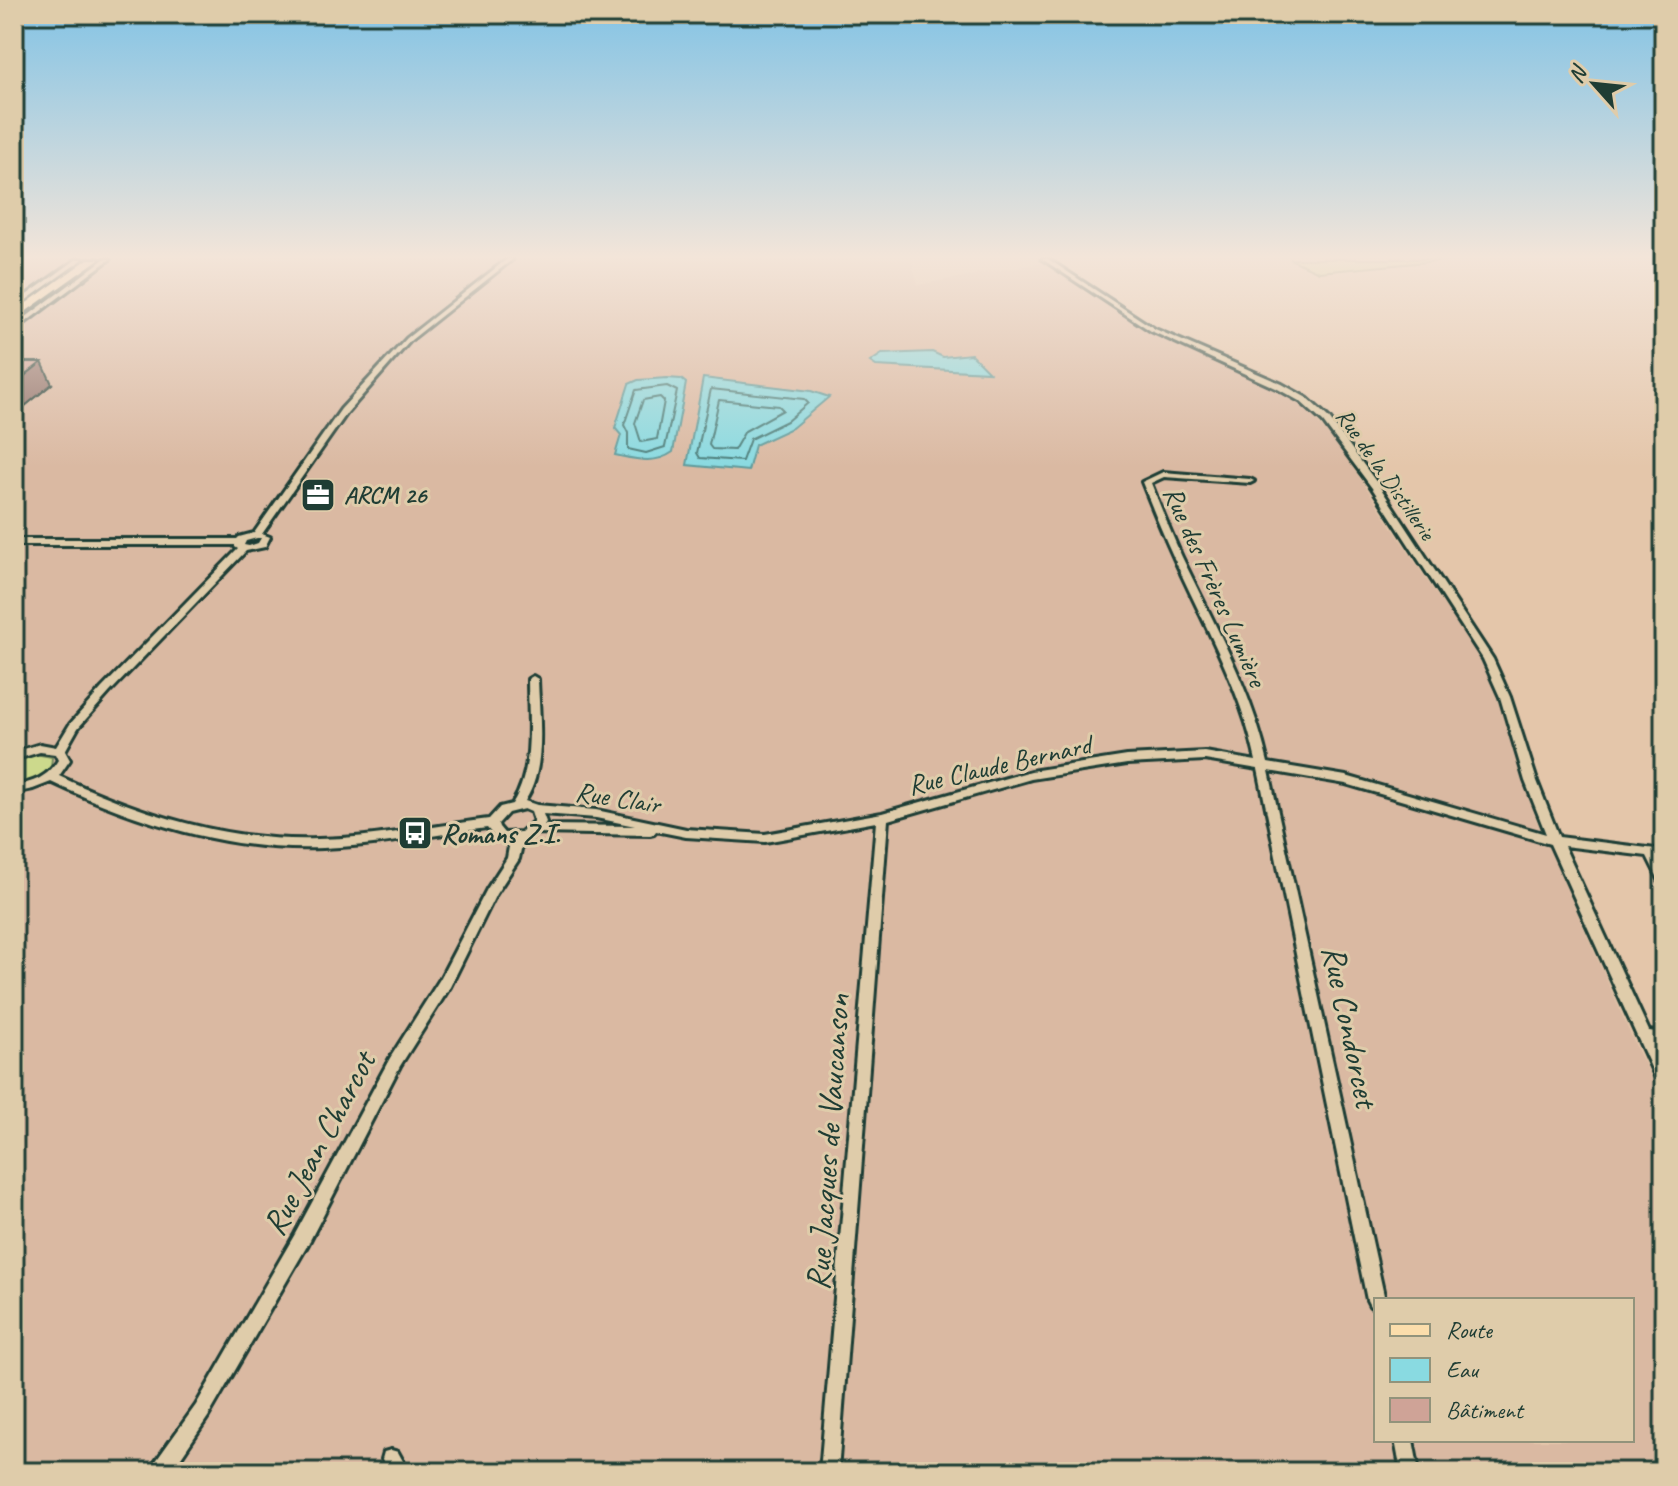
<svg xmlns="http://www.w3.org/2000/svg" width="1678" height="1486" font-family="Caveat,sans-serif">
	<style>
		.built { fill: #dab9a2; fill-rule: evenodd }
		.green { fill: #ccd98c; stroke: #768b60; stroke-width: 2 }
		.water { fill: #89dae1; stroke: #5f9b9c; stroke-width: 2 }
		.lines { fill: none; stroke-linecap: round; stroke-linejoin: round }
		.shore { stroke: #497c79; stroke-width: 2 }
		.minor-casing { stroke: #1f3d34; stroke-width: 6 }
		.primary-casing { stroke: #1f3d34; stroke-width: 6 }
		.minor { fill: #dfccaa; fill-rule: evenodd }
		.primary { fill: #fbddab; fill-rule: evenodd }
		.wall { fill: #b28c82; stroke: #1f3d34; stroke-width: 2 }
		.shaded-wall { fill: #91726a; stroke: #1f3d34; stroke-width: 2 }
		.building { fill: #cfa397; stroke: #1f3d34; stroke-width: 2 }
		.labels { text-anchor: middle; stroke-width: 6; stroke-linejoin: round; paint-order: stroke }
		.far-street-label { font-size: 24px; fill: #1f3d34; stroke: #dfccaa }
		.far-poi-label { font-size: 24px; font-weight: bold; fill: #1f3d34; stroke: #dfccaa; text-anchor: start }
		.street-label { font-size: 28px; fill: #1f3d34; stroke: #dfccaa }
		.poi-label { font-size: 28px; font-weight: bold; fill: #1f3d34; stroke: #dfccaa; text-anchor: start }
		.near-street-label { font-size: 34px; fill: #1f3d34; stroke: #dfccaa }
	</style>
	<rect width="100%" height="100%" fill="#e4c6aa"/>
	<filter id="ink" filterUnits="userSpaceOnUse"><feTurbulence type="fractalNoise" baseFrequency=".0125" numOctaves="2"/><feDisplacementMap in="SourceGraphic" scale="16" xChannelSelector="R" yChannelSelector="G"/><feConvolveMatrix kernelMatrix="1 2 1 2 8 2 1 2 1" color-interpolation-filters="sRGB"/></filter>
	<g filter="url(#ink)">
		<!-- built -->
		<path class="built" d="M 14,259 L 78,259 L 14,305 Z
			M 115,259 L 911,259 L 918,285 L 1048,262 L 1137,322 L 1256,378 L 1301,404 L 1339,446 L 1438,597 L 1484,658 L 1536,819 L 1638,1051 L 1664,1100 L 1664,1472 L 14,1472 L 14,333 ZM 1376,1300 L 1632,1300 L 1632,1440 L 1376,1440 Z"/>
		<!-- green -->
		<path class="green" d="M 1290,259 L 1459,259 L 1319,272 Z
			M 35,754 L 52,757 L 51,769 L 33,781 L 14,783 L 14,763 Z"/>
		<!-- water -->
		<path class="water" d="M 932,352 L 943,357 L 971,354 L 989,372 L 876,366 L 870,362 L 882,354 Z
			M 667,378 L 681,379 L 686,383 L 673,452 C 655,465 635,459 615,455 L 621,435 L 615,428 L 629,384 L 638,380 Z
			M 703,378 L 811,391 L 829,397 L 792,428 L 755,445 L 748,471 L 687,465 Z"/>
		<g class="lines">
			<!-- shore -->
			<path class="shore" d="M 667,386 L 677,391 L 665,447 L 646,453 L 628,449 L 628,433 L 624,425 L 636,390 Z
				M 711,389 L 804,399 L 808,403 L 787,421 L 750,439 L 742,461 L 700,458 L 697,453 Z
				M 660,397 L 664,401 L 657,439 L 641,442 L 635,423 L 643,400 Z
				M 719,400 L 779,406 L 783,410 L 745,431 L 734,450 L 712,449 L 709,445 Z"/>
			<!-- minor casing -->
			<g class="minor-casing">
				<path id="minor" d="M 77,259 L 83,259 L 14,309 L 14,304 Z
					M 104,259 L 110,259 L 14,331 L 14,326 Z
					M 507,259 L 513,259 L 411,340 L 347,413 L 262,534 L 270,537 L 265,547 L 246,551 L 110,692 L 78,728 L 65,751 L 70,760 L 59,776 C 141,814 227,842 318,839 C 375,838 432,826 489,819 L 500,807 L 512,804 C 535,768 528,720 528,679 L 533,676 L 538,679 C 539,718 547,767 525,801 L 537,805 L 596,810 L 686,829 L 765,834 L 882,813 L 1031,771 L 1127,756 L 1205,752 L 1256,761 C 1241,688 1203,623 1173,556 C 1162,532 1152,507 1142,482 L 1163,472 L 1250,479 L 1254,481 L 1250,483 L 1164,477 L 1151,483 C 1161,508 1171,533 1182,557 C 1214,624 1252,690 1268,763 L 1346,776 L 1546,834 L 1525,781 L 1500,697 L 1483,659 L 1372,488 L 1323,422 L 1301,402 L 1276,388 L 1151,331 L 1042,259 L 1048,259 L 1155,329 L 1282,384 L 1307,398 L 1329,418 L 1380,487 L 1493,659 L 1510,697 L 1537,781 L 1559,837 L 1664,850 L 1664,858 L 1660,858 L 1664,867 L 1664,884 L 1660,882 L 1647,856 L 1564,846 L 1649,1031 L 1664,1033 L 1664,1045 L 1655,1044 L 1664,1064 L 1664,1086 L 1659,1085 L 1550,844 L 1346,784 L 1269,771 L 1385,1300 L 1376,1300 L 1376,1309 L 1370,1306 L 1367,1300 L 1258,769 L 1205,760 L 1127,764 L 1031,779 L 888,820 L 838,1472 L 820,1472 L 876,822 L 765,842 L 686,837 L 656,831 L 654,834 L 650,835 L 535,833 L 528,839 L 523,840 L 519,859 L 496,894 L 450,987 L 400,1066 L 307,1246 L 208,1417 L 171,1472 L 151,1472 L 153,1465 L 196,1405 L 295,1234 L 390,1058 L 440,979 L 487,889 L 507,858 L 510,841 L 497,840 L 487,828 C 432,835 378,846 323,848 C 228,852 136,822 51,782 L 33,789 L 14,793 L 14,785 C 33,783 48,777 58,760 L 55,754 L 40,752 L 14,760 L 14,752 L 40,744 L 56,747 L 70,724 L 102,688 L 238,549 L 235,547 L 235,545 L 14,545 L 14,539 L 237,539 L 239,537 L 254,533 L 341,409 L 407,338 ZM 257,538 L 261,538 L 258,543 L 249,546 L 244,545 L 246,541 ZM 524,809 L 531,812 L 534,821 L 521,832 L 504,833 L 499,827 L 498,824 L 508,813 ZM 543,814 L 596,818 L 635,826 L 544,825 L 546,822 Z
					M 1395,1440 L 1413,1440 L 1419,1472 L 1401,1472 Z
					M 391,1450 L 398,1452 L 409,1472 L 389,1472 L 382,1459 L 384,1452 Z"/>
			</g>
			<!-- primary casing -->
			<g class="primary-casing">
				<path id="primary" d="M 88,259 L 99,259 L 14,320 L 14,312 Z"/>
			</g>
			<!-- minor -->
			<use href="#minor" class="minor"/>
			<!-- primary -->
			<use href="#primary" class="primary"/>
		</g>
		<!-- wall -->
		<path class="wall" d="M 14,362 L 52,384 L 25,406 L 14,406 Z"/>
		<!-- shaded-wall -->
		<path class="shaded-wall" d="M 42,362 L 52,384 L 25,406 L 14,384 Z"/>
		<!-- building -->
		<path class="building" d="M 14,362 L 42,362 L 14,384 Z"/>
	</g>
	<!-- sky -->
	<linearGradient id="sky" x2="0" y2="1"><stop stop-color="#82c3e5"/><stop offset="0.55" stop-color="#f3e5d9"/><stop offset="1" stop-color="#f3e5d9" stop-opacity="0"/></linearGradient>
	<rect width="1678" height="467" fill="url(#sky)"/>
	<!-- icons -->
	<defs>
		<g id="office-square" transform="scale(1.8)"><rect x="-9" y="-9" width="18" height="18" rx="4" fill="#1f3d34" stroke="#dfccaa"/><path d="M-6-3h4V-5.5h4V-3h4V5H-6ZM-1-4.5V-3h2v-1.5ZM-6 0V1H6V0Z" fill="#fff"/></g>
		<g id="bus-square" transform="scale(1.8)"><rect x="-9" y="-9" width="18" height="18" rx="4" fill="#1f3d34" stroke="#dfccaa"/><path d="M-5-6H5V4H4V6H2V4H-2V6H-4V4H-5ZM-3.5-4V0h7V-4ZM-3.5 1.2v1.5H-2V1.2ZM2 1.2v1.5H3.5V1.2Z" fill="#fff"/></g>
	</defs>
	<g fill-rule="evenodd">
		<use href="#office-square" x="318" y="495"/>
		<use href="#bus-square" x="415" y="833"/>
	</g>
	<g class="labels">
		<!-- far-street labels -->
		<g class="far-street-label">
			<text transform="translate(1386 474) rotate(55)" y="8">Rue de la Distillerie</text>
		</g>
		<!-- far-poi labels -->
		<g class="far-poi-label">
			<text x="344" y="503">ARCM 26</text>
		</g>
		<!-- street labels -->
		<g class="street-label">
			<text transform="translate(1216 586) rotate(66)" y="10">Rue des Frères Lumière</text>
			<text transform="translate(999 764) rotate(-13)" y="10">Rue Claude Bernard</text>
			<text transform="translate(618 797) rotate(9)" y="10">Rue Clair</text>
		</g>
		<!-- poi labels -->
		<g class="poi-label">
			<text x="441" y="843">Romans Z.I.</text>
		</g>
		<!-- near-street labels -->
		<g class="near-street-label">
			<text transform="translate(1351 1026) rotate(78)" y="12">Rue Condorcet</text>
			<text transform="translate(827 1142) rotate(-86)" y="12">Rue Jacques de Vaucanson</text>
			<text transform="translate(318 1143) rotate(-62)" y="12">Rue Jean Charcot</text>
		</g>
	</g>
	<!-- margin -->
	<rect width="1678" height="1486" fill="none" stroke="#dfccaa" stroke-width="48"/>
	<rect x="24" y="24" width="1630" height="1438" fill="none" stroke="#1f3d34" stroke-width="3" filter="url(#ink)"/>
	<!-- legend -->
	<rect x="1374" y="1298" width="260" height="144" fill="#dfccaa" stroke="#92937b" stroke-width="2"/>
	<rect x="1390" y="1324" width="40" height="12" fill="#fbddab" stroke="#92937b" stroke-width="2"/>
	<text x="1446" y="1338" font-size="24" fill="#1f3d34">Route</text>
	<rect x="1390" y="1358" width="40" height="24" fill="#89dae1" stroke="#92937b" stroke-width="2"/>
	<text x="1446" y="1378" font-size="24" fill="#1f3d34">Eau</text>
	<rect x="1390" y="1398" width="40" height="24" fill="#cfa397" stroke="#92937b" stroke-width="2"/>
	<text x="1446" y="1418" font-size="24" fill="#1f3d34">Bâtiment</text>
	<!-- north arrow -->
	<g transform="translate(1594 84) rotate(297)" stroke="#dfccaa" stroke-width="6" paint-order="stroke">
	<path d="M0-6L14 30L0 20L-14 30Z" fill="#1f3d34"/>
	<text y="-12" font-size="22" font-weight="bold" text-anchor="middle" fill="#1f3d34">N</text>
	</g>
</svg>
